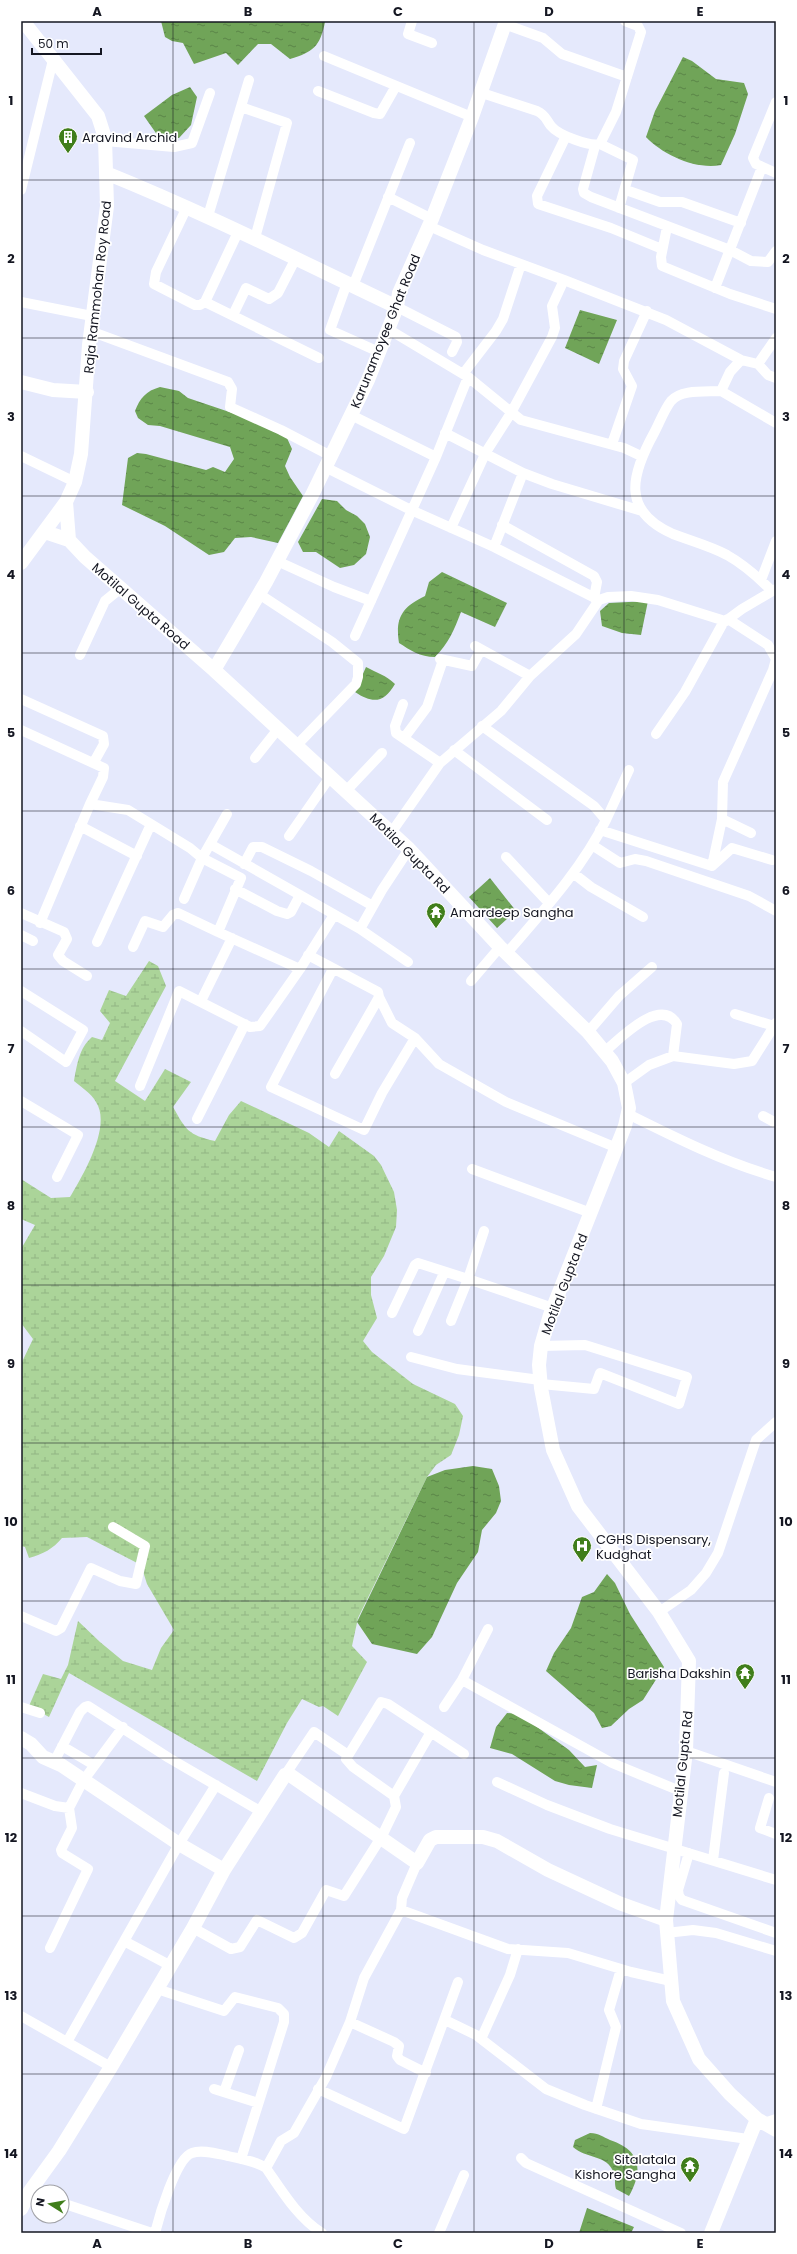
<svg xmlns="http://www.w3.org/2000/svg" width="797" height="2254" font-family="Poppins,sans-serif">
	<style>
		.wetland { fill: url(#wetland-marsh) }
		.water { fill: url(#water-ripples) }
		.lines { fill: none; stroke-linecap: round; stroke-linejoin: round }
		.street { stroke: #fff; stroke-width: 10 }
		.secondary { stroke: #fff; stroke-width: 14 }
		.grid { fill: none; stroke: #151722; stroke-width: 1; stroke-opacity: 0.55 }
		.labels { text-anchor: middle; stroke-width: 3.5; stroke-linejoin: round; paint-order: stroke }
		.poi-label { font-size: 13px; fill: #151722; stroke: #fff; text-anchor: start }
		.street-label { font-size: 13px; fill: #151722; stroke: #fff }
		.neatline { fill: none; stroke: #151722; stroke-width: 1.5 }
		.grid-label { font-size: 13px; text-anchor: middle; font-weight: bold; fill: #151722 }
	</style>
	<defs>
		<pattern id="wetland-marsh" width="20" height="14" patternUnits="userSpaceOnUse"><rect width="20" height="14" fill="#abd499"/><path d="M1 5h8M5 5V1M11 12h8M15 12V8" fill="none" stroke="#92b584"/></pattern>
		<pattern id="water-ripples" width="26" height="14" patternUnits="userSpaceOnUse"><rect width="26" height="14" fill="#70a458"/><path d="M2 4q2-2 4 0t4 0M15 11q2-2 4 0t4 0" fill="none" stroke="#5b8548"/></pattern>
	</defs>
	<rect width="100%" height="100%" fill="#e5e9fc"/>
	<!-- wetland -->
	<path class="wetland" d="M 149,961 L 158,966 L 166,986 L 115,1081 L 145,1101 L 165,1069 L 191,1082 L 173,1107 C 186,1130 188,1135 215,1141 L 229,1115 L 241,1101 L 309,1133 L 329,1147 L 339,1131 L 374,1156 L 381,1165 L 394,1192 L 397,1210 L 396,1227 L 384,1256 L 371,1277 L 371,1295 L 377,1318 L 363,1341 L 372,1352 L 413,1384 L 455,1404 L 463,1416 L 459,1435 L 451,1455 L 436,1465 L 427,1477 L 358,1618 L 352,1646 L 367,1662 L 338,1716 L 323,1706 L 319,1707 L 302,1699 L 287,1723 L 257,1781 L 69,1673 L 49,1717 L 29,1706 L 43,1674 L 61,1679 L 68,1665 L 78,1621 L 100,1642 L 123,1661 L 152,1670 L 161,1648 L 174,1630 L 147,1584 L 141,1565 L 87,1537 L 62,1538 C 53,1549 43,1554 29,1558 L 25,1547 L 21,1546 L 21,1364 L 33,1339 L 21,1323 L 21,1249 L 35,1225 L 21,1219 L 21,1179 L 51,1198 L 70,1197 C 83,1175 112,1126 96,1102 C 91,1093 81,1087 74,1081 C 77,1065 79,1048 92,1037 L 102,1040 L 110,1023 L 100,1011 L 109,990 L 126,996 Z"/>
	<!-- water -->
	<path class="water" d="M 161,21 L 323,21 L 325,22 C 320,47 313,52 290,59 L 271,44 L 258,44 L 238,65 L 226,53 L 194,64 L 183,43 L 172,41 L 165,37 Z
		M 683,57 L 692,61 L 716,79 L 744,83 L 748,94 L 735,134 L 721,165 C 696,170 663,155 646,137 L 655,111 Z
		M 190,87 L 197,97 L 191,125 L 179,138 L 158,136 L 144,116 L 172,95 Z
		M 580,310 L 617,320 L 599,364 L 565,348 Z
		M 160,387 L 179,391 L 188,398 L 277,428 L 287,438 L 292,449 L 285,466 L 290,477 L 303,496 L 278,543 L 251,537 L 235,538 L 224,552 L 209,555 L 165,526 L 122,505 L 128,458 L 137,453 L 146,454 L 206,470 L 213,467 L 225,472 L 234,459 L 230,447 L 160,426 L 148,425 L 138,418 L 135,411 C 140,398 146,391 160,387 Z
		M 322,499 L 337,501 L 346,510 L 357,516 L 365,524 L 370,537 L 366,554 L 354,565 L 340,568 L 316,552 L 303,552 L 298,542 Z
		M 442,572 L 507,603 L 495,627 L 461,612 C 454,630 449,643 435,657 C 420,657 410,650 399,643 C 395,618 402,607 425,596 L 429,582 Z
		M 648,601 L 641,635 L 622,633 L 602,626 L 600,611 L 609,603 Z
		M 366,667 C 377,673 386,675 395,684 C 384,703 373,704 355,692 Z
		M 490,878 L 516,911 L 497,928 L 469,897 Z
		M 473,1466 L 492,1469 L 499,1486 L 501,1501 L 496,1513 L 482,1530 L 478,1552 L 457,1583 L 432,1637 L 417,1654 L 372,1644 L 357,1622 L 427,1477 L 445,1470 Z
		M 607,1574 L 615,1583 L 630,1614 L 664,1667 L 643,1700 L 629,1709 L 611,1726 L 602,1728 L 594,1713 L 546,1671 L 554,1653 L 571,1628 L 582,1597 L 594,1592 Z
		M 507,1713 L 519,1714 L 569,1750 L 585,1767 L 597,1765 L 592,1788 L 569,1785 L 555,1781 L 512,1754 L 490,1748 L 496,1727 Z
		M 590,2133 C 599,2133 603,2137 610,2140 C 640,2150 644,2169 629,2196 L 616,2189 C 614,2183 616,2179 614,2173 C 607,2154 586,2159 573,2147 L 575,2140 Z
		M 587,2208 L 634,2227 L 631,2233 L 579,2233 Z"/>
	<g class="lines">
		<!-- street -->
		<path class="street" d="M 412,21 L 408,34 L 432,43
			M 504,24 L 543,38 L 562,54 L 627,77
			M 324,56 L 472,117
			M 318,91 L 374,113 L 380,114 L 396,86
			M 479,92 L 537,111 C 546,115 546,120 551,126 C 558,135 590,147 600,144 L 616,112 L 641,32 L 638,26 L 625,21
			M 776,102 L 753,158 L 756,164 L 776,173
			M 241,107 L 287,123 L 255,238
			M 566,136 L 537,196 L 538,204 L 611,228 L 662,249
			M 105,141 L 174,147 L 192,143 L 210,93
			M 600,144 L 633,160 L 619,208
			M 595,146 L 583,189 L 584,193 L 591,197 L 730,250 L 751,261 L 768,262 L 776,251
			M 21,190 L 53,60
			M 626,190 L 660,202 L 682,202 L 741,223
			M 388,197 L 432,219
			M 187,207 L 156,272 L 154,284 L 195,305 L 200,305 L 205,302 L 319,358
			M 208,216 L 249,80
			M 429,226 L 483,250 L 564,280 L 552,306 L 555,328 L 552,337 L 511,413 L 486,452 L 451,528
			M 667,227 L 661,257 L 662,266 L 730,294 L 776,309
			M 564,280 L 666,320 L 741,360
			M 347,283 L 330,330 L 379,352
			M 353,286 L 410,143
			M 715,288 L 762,167
			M 21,302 L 92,316
			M 205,302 L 239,230
			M 397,307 L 456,337 L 457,342 L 452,352
			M 233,315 L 246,288 L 269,299 L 278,293 L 296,258
			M 388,329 L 468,377 L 521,420 L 624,448 L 641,456
			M 90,331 L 228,382 L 232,389 L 230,407 L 281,430 L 331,456
			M 758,364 L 768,375 L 776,378
			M 463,374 L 496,331 L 503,319 L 521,264
			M 721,391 L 776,423
			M 351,415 L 436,457
			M 445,433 L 523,473 L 552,484 L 642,511
			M 612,444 L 632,386 L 623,369 L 624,361 L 647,311
			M 21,456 L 75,482
			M 325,467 L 411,510 L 494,547 L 599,600
			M 502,525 L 594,576 L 597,582 L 594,598
			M 494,547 L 523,473
			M 277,561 L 334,587 L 371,601
			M 761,580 L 776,541
			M 772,591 C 759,578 743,564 727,555 C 710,546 691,541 673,534 C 621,511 631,475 654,433 C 659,424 664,410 671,401 C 681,389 706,392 721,391 L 730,372 L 741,360 L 758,364 L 776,338
			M 259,594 L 332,642 L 358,663 L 358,677 L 356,684 L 296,746
			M 355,636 L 436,457 L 468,377
			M 475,646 L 530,676
			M 80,655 L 105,601 L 121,588
			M 440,659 L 472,666 L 481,650
			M 21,699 L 103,736 L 104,744 L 94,762
			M 403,704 L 395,726 L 396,733 L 440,763
			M 482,726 L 594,806 L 606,820 C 581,870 543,911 507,953
			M 21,730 L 104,768 L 103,777 L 90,804 L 128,810 L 190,848 L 202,858 L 184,899
			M 656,734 L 685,692 L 723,623 L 742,609 L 776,589
			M 404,738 L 427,707 L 442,663
			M 454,750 L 547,820
			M 255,758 L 278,729
			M 346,791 L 382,753
			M 722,819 L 751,833
			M 606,820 L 629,770
			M 80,826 L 137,856
			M 600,830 L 712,866 L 732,848 L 772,860
			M 391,833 L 440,763 L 501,711 L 530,676 L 576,634 L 599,600 L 608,597 L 631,596 L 658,600 L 725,621
			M 289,836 L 330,777
			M 210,844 L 360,929 L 408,962
			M 592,845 L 620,863 L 635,859 L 646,861 L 749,896 L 776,911
			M 506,857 L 549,903
			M 244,864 L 253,847 L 262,847 L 311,871 L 373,906
			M 712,866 L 722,819 L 723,782 L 773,670 L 776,659 L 768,645 L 728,619
			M 573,873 L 591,887 L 643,917
			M 235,889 L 277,911 L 287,914 L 291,912 L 300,895
			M 21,913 L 64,932 L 67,939 L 58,955 L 63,961 L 87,976
			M 40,923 L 90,804
			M 360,929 L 382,890 L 409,849
			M 218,932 L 300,969
			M 21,935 L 33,941
			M 97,942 L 151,824
			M 133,947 L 145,921 L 163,927 L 173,915 L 178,913 L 218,932 L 241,878 L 202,858 L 227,814
			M 308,955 L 378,992 L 379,997 L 374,1006 L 335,1074
			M 333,969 L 271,1087 L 364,1130 L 382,1093 L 415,1038
			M 471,981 L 500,947
			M 21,991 L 83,1030 L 66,1062 L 21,1031
			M 379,997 L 392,1023 L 415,1038 L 439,1064 L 506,1102 L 617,1148
			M 201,1001 L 232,938
			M 735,1014 L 774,1026
			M 588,1032 L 619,996 L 652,967
			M 604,1052 C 620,1039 660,996 677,1024 L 673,1056
			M 624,1083 L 649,1065 L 673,1056 L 734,1064 L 752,1061 L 776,1023
			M 140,1086 L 179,991 L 250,1027 L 260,1026 L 300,969 L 334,915
			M 21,1101 L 78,1135 L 57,1177
			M 628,1114 C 676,1138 724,1162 776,1177
			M 763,1116 L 776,1123
			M 197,1119 L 245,1024
			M 472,1169 L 591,1213
			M 392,1313 L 415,1265 L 418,1263 L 468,1279 L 484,1231
			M 451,1321 L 468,1279 L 553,1308
			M 418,1331 L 444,1273
			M 411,1357 L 457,1369 L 540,1380
			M 541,1384 L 594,1389 L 600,1373 L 679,1404 L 687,1377 L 585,1345 L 541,1346
			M 659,1612 L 691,1590 L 706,1573 L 718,1553 L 756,1440 L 776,1422
			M 21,1616 L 56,1631 L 61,1628 L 91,1568 L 120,1581 L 136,1584 L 145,1546 L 113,1527
			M 488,1629 L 462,1680 L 612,1763 L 680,1791
			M 21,1707 L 40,1713
			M 444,1707 L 462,1680
			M 62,1746 L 94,1765
			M 686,1751 L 776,1782
			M 54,1762 L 80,1712 L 85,1707 L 88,1706 L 169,1758 L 260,1811
			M 285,1775 L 314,1732 L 348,1755
			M 497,1782 L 547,1805 L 610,1829 L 776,1880
			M 21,1793 L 55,1806 L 69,1808 L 83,1781 L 123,1727
			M 394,1796 L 431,1732
			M 769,1798 L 760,1828 L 776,1834
			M 689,1853 L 678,1890 L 679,1896 L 682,1900 L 776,1933
			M 713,1860 L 724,1773
			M 401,1910 L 402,1898 L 417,1863
			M 193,1928 L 231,1949 L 240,1947 L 257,1920 L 294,1938 L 302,1933 L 326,1890 L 344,1896 L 382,1836 L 396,1807 L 394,1796 L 353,1767 L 346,1759 L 381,1702 L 388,1704 L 464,1754
			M 666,1933 L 693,1930 L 716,1933 L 776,1951
			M 124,1941 L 171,1966
			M 50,1948 L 88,1869 L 62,1853 L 61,1850 L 72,1828 L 69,1808
			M 157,1989 L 224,2011 L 235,1997 L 278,2008 L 284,2014 L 284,2022 L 241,2159
			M 21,2016 L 67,2042
			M 445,2020 L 476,2035 L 546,2089 L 585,2105 L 641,2124 L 748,2139
			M 350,2022 L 394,2042 L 399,2046 L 397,2056 L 400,2060 L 426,2073
			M 481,2039 L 510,1975 L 518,1949
			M 111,2067 L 67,2042 L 179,1844 L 216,1785
			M 214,2089 L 258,2103
			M 318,2089 L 404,2129 L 458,1982
			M 224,2092 L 239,2050
			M 596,2109 L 616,2027 L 609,2010 L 621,1969
			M 764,2123 L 776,2119
			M 521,2158 L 526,2163 L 681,2233
			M 266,2168 C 282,2191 298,2218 322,2233
			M 62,2203 L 152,2233
			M 155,2233 C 159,2217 176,2158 192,2153 C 202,2149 218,2154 228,2156 C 241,2159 256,2161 266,2168 L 281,2141 L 294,2133 L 326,2077 L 350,2022 L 364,1978 L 401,1910 L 508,1949 L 568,1953 L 631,1972 L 671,1981
			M 439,2233 L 464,2175"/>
		<!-- secondary -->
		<path class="secondary" d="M 106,173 C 205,213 300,261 397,307
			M 21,382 L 53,390 L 87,392
			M 66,502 L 69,540
			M 45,532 L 69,540 L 85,557 L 214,670 L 409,849 L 500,947 L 588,1032 L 612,1061 L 624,1083 L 629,1108 L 625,1126 L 550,1315 L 541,1346 L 539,1365 L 541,1388 L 553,1450 L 578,1506 L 659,1612 L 689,1661 L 686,1751 L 666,1920 L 673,2001 L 699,2059 L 730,2094 L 757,2119 L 711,2233
			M 21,563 L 66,502 L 75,482 L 81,454 L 89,345 L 107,206 L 105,138 L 98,116 L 23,21
			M 214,670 L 266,582 L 312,495 L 368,380 L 397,307 L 399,293 L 432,219 L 472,117 L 506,21
			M 21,1738 L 31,1744 L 43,1757 L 61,1765 L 179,1844 L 224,1870
			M 757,2119 L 776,2130
			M 21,2209 L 30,2191 L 59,2151 L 111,2067 L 193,1928 L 224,1870 L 285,1775 L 290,1775 L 417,1863 L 430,1840 L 436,1837 L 483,1837 L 497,1841 L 548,1870 L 619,1903 L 666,1920"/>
	</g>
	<!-- grid -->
	<path class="grid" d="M 173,21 L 173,2233M 323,21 L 323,2233M 474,21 L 474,2233M 624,21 L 624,2233M 21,180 L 776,180M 21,338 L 776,338M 21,496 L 776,496M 21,653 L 776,653M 21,811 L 776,811M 21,969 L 776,969M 21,1127 L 776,1127M 21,1285 L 776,1285M 21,1443 L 776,1443M 21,1601 L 776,1601M 21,1758 L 776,1758M 21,1916 L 776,1916M 21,2074 L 776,2074"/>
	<!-- icons -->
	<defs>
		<g id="building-pin" transform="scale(1)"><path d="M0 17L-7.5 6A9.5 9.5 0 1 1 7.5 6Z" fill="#407e1b" stroke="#fff"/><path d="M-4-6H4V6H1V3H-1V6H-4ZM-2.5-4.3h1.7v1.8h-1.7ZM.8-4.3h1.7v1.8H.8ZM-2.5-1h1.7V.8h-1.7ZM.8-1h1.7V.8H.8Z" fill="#fff"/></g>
		<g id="temple-pin" transform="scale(1)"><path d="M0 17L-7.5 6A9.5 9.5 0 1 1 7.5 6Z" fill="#407e1b" stroke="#fff"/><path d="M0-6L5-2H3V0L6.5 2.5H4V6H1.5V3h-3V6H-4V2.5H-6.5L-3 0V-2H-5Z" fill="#fff"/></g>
		<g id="hospital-pin" transform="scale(1)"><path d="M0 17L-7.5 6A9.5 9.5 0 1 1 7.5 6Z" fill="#407e1b" stroke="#fff"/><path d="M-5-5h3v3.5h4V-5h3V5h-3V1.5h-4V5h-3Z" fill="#fff"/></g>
	</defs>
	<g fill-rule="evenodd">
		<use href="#building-pin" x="68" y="137"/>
		<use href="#temple-pin" x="436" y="912"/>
		<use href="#hospital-pin" x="582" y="1546"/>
		<use href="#temple-pin" x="745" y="1673"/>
		<use href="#temple-pin" x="690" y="2166"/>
	</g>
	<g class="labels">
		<!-- poi labels -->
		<g class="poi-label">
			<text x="82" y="142">Aravind Archid</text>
			<text x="450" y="917">Amardeep Sangha</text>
			<text x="596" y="1544">CGHS Dispensary,<tspan x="596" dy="15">Kudghat</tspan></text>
			<text x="731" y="1678" text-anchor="end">Barisha Dakshin</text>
			<text x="676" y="2164" text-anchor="end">Sitalatala<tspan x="676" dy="15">Kishore Sangha</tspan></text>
		</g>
		<!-- street labels -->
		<g class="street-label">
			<text transform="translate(97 287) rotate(-84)" y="5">Raja Rammohan Roy Road</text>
			<text transform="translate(385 331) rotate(-68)" y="5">Karunamoyee Ghat Road</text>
			<text transform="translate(141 606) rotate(41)" y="5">Motilal Gupta Road</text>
			<text transform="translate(410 853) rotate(45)" y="5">Motilal Gupta Rd</text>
			<text transform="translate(564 1284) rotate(-69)" y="5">Motilal Gupta Rd</text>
			<text transform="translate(682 1764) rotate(-84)" y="5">Motilal Gupta Rd</text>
		</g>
	</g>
	<!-- border -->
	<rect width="797" height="2254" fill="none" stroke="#ffffff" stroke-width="44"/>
	<!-- north arrow -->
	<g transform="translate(50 2204) rotate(281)"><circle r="19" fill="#ffffff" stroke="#a1a2a7"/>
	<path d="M0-3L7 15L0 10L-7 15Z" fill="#407e1b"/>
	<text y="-6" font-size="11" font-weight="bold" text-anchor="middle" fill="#151722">N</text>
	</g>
	<!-- scale -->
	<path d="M32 48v6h69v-6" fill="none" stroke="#151722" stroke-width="2"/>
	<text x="38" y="48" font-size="12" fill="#151722" stroke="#ffffff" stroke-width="3" paint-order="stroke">50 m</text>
	<rect x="22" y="22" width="753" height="2210" class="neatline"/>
	<g class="grid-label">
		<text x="97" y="16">A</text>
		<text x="248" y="16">B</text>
		<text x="398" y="16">C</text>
		<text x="549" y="16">D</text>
		<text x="700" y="16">E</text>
		<text x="11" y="105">1</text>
		<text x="786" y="105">1</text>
		<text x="11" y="263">2</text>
		<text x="786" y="263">2</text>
		<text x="11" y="421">3</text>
		<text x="786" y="421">3</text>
		<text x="11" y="579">4</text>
		<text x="786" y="579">4</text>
		<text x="11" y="737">5</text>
		<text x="786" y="737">5</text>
		<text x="11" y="895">6</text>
		<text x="786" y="895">6</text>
		<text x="11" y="1053">7</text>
		<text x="786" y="1053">7</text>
		<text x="11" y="1210">8</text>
		<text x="786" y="1210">8</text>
		<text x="11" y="1368">9</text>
		<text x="786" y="1368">9</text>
		<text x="11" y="1526">10</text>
		<text x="786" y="1526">10</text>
		<text x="11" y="1684">11</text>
		<text x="786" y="1684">11</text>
		<text x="11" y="1842">12</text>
		<text x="786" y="1842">12</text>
		<text x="11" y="2000">13</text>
		<text x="786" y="2000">13</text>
		<text x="11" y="2158">14</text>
		<text x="786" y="2158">14</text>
		<text x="97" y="2248">A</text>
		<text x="248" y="2248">B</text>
		<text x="398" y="2248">C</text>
		<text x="549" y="2248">D</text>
		<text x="700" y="2248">E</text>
	</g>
</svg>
